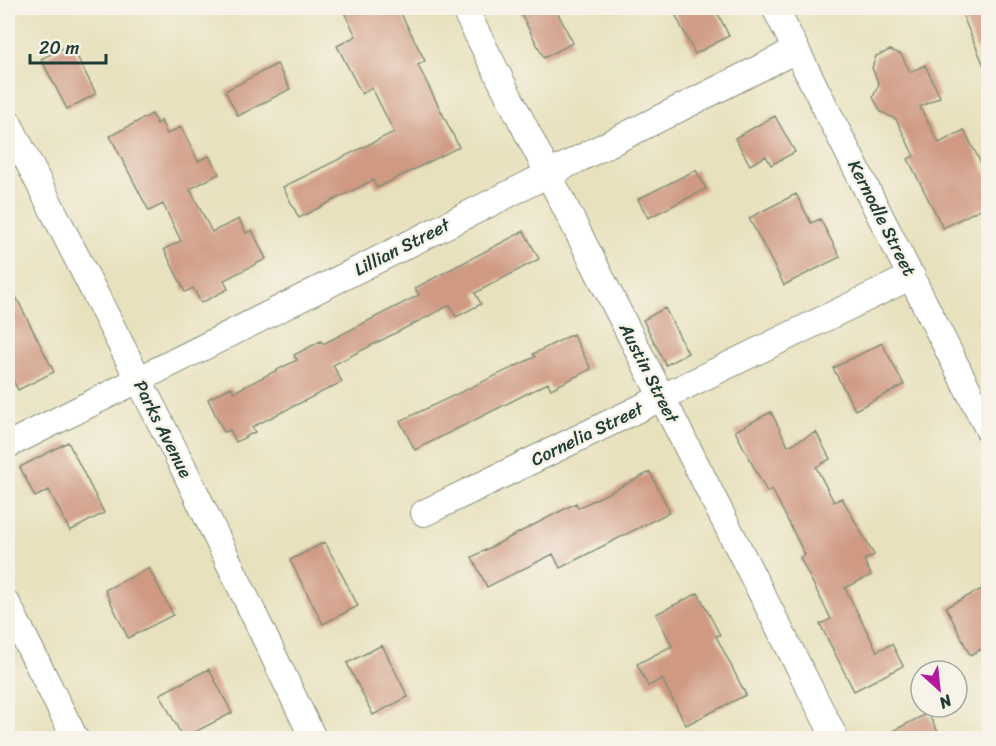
<svg xmlns="http://www.w3.org/2000/svg" width="996" height="746" font-family="Sriracha,sans-serif">
	<style>
		.building { fill: #cf9982 }
		.lines { fill: none; stroke-linecap: round; stroke-linejoin: round }
		.minor-casing { stroke: #848f79; stroke-width: 28 }
		.minor { stroke: #fff; stroke-width: 26 }
		.labels { text-anchor: middle; stroke-width: 5; stroke-linejoin: round; paint-order: stroke }
		.street-label { font-size: 18px; fill: #1f3d34; stroke: #f7f3e8 }
	</style>
	<rect width="100%" height="100%" fill="#f7f3e8"/>
	<filter id="ink" filterUnits="userSpaceOnUse"><feTurbulence type="fractalNoise" baseFrequency=".0167" numOctaves="2"/><feDisplacementMap in="SourceGraphic" scale="12" xChannelSelector="R" yChannelSelector="G"/><feConvolveMatrix kernelMatrix="1 2 1 2 8 2 1 2 1" color-interpolation-filters="sRGB"/></filter>
	<filter id="wash" filterUnits="userSpaceOnUse"><feTurbulence type="fractalNoise" baseFrequency=".008" numOctaves="4" result="noise"/><feDisplacementMap in="SourceGraphic" scale="24" xChannelSelector="R" yChannelSelector="G"/><feGaussianBlur stdDeviation="1.35" result="paint"/><feColorMatrix in="noise" values="0 0 0 0 0 0 0 0 0 0 0 0 0 0 0 0 0 1.4 0 .05"/><feComposite in="paint" operator="in"/></filter>
	<g filter="url(#wash)">
		<rect width="100%" height="100%" fill="#e8e1be"/>
		<g id="blocks">
			<!-- building -->
			<path class="building" d="M 342,8 L 398,8 L 425,61 L 418,65 L 459,147 L 377,188 L 373,180 L 299,218 L 283,187 L 394,132 L 372,88 L 362,94 L 337,46 L 356,36 Z
				M 518,8 L 555,8 L 573,43 L 544,58 Z
				M 672,8 L 715,8 L 729,36 L 695,54 Z
				M 978,8 L 988,8 L 988,75 L 962,14 Z
				M 71,44 L 96,94 L 67,109 L 41,59 Z
				M 890,50 L 901,54 L 910,72 L 925,65 L 940,97 L 920,107 L 939,143 L 964,130 L 988,177 L 988,205 L 943,228 L 908,159 L 914,156 L 896,119 L 881,112 L 873,97 L 879,84 L 872,68 L 876,56 Z
				M 277,64 L 290,89 L 238,116 L 225,91 Z
				M 152,114 L 157,124 L 161,121 L 167,134 L 181,127 L 198,161 L 209,156 L 219,174 L 190,189 L 212,232 L 239,219 L 246,233 L 252,230 L 266,259 L 224,280 L 228,289 L 201,303 L 193,288 L 185,292 L 164,249 L 181,241 L 163,204 L 149,211 L 110,136 Z
				M 775,116 L 795,152 L 771,165 L 766,156 L 750,165 L 735,138 Z
				M 696,170 L 706,189 L 648,218 L 638,199 Z
				M 796,194 L 811,223 L 820,219 L 840,257 L 784,285 L 749,218 Z
				M 524,231 L 539,259 L 475,293 L 481,304 L 456,317 L 450,305 L 333,365 L 342,382 L 252,427 L 255,432 L 236,442 L 230,430 L 224,432 L 208,399 L 231,387 L 234,392 L 297,360 L 294,355 L 321,341 L 323,344 L 419,295 L 415,288 Z
				M 8,281 L 54,372 L 18,390 L 8,371 Z
				M 665,308 L 688,353 L 666,365 L 643,320 Z
				M 573,334 L 591,369 L 551,389 L 548,383 L 415,450 L 400,421 L 535,357 L 533,354 Z
				M 882,343 L 904,385 L 855,410 L 833,368 Z
				M 771,412 L 788,446 L 816,432 L 830,459 L 816,467 L 834,502 L 842,498 L 874,555 L 864,560 L 871,575 L 845,588 L 877,651 L 892,644 L 903,666 L 854,691 L 820,624 L 831,619 L 800,558 L 805,555 L 772,489 L 767,492 L 735,431 Z
				M 68,442 L 104,513 L 70,531 L 49,490 L 35,497 L 20,467 Z
				M 650,472 L 670,512 L 560,568 L 553,554 L 487,587 L 472,557 L 576,503 L 578,508 Z
				M 325,542 L 358,606 L 323,624 L 290,560 Z
				M 149,568 L 173,615 L 128,638 L 105,590 Z
				M 988,586 L 988,646 L 970,655 L 946,607 Z
				M 698,593 L 720,635 L 716,636 L 746,695 L 686,725 L 662,679 L 648,686 L 637,664 L 672,646 L 656,614 Z
				M 382,645 L 408,697 L 373,715 L 347,663 Z
				M 209,669 L 232,713 L 183,738 L 160,694 Z
				M 928,713 L 941,738 L 879,738 Z"/>
		</g>
	</g>
	<g filter="url(#ink)">
		<use href="#blocks" fill-opacity="0" stroke="#848f79" stroke-width="1.5"/>
		<g class="lines">
			<!-- minor casing -->
			<g class="minor-casing">
				<path id="minor" d="M 464,8 L 835,738
					M 775,8 L 988,429
					M 8,122 L 183,467 L 313,738
					M 8,445 L 796,50
					M 424,513 L 912,276
					M 8,605 L 75,738"/>
			</g>
			<!-- minor -->
			<use href="#minor" class="minor"/>
		</g>
	</g>
	<g class="labels">
		<!-- street labels -->
		<g class="street-label">
			<text transform="translate(882 218) rotate(63)" y="6">Kernodle Street</text>
			<text transform="translate(402 247) rotate(-27)" y="6">Lillian Street</text>
			<text transform="translate(649 373) rotate(63)" y="6">Austin Street</text>
			<text transform="translate(163 429) rotate(63)" y="6">Parks Avenue</text>
			<text transform="translate(587 434) rotate(-26)" y="6">Cornelia Street</text>
		</g>
	</g>
	<!-- margin -->
	<rect width="996" height="746" fill="none" stroke="#f7f3e8" stroke-width="30"/>
	<!-- north arrow -->
	<g transform="translate(939 689) rotate(153)"><circle r="28" fill="#f7f3e8" stroke="#a1aaa0" stroke-width="1.5"/>
	<path d="M0-4.5L10 22L0 15L-10 22Z" fill="#b5179e"/>
	<text y="-9" font-size="16" font-weight="bold" text-anchor="middle" fill="#1f3d34">N</text>
	</g>
	<!-- scale -->
	<path d="M30 54v9h76v-9" fill="none" stroke="#1f3d34" stroke-width="3"/>
	<text x="39" y="54" font-size="18" fill="#1f3d34" stroke="#f7f3e8" stroke-width="4.5" paint-order="stroke">20 m</text>
</svg>
